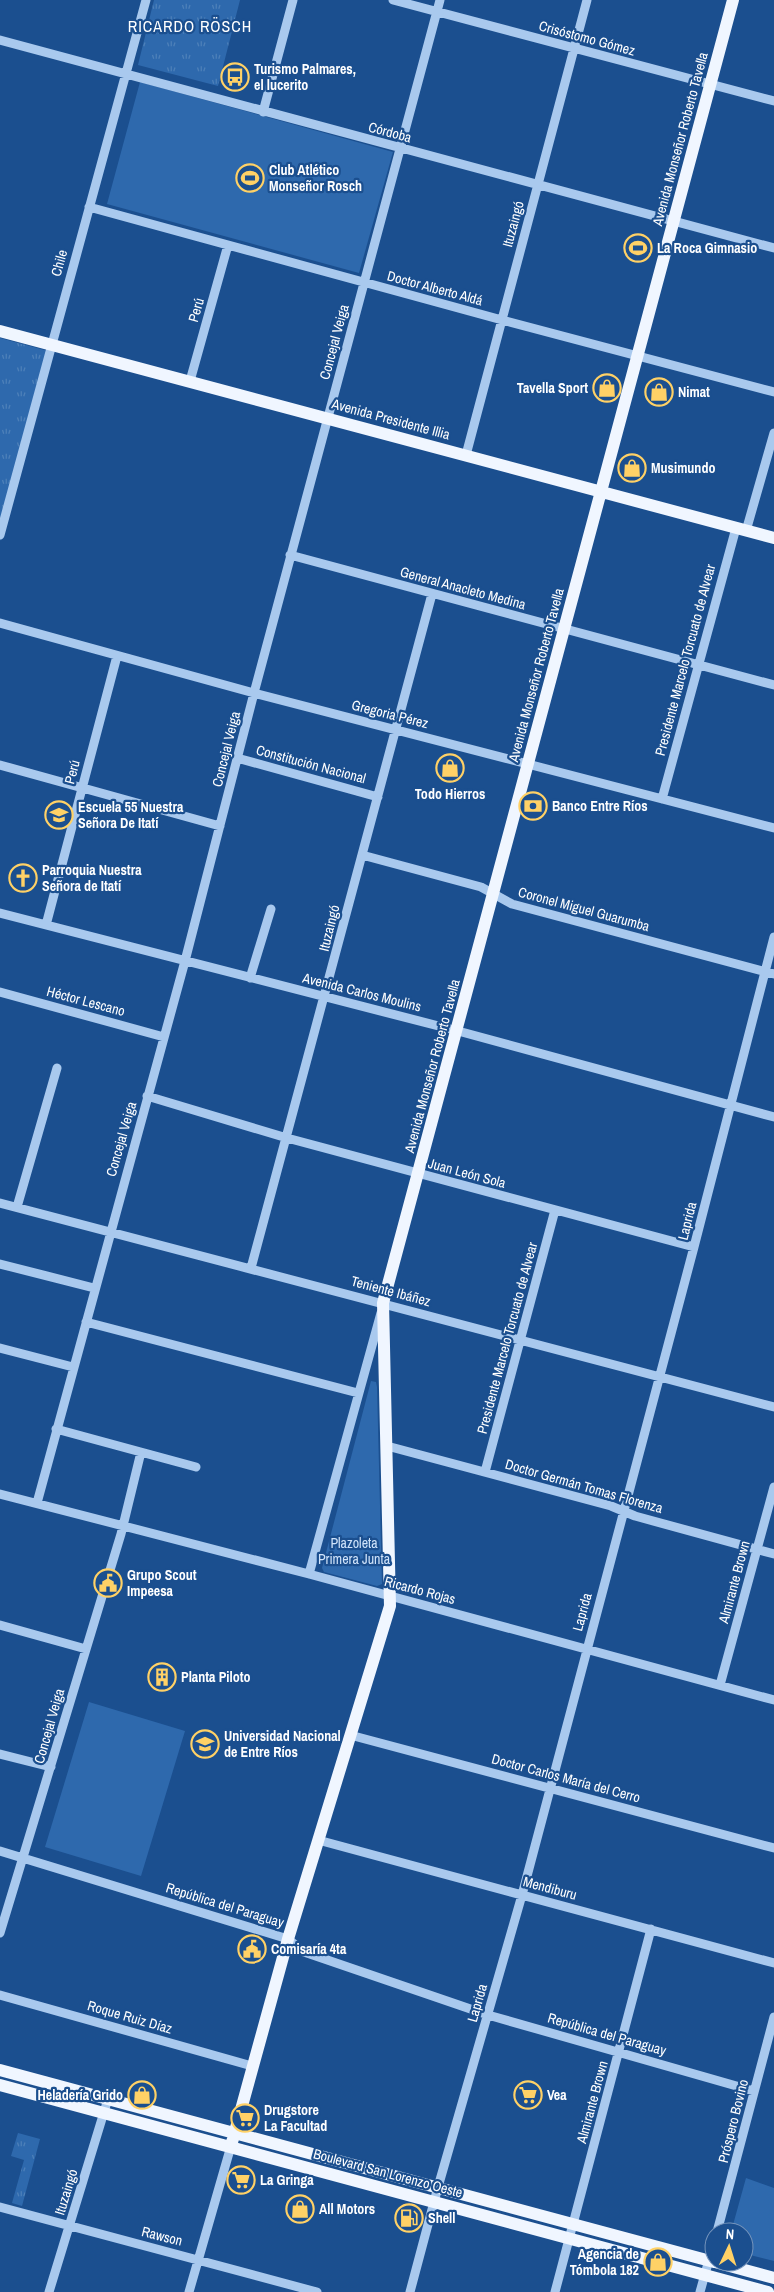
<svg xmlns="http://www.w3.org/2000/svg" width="774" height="2292" font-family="'Archivo Narrow',sans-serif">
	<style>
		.grass { fill: url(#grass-tufts) }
		.park { fill: #2e69ad }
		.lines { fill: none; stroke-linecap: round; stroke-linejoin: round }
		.minor { stroke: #a9c9ee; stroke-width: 9 }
		.major { stroke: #f0f6ff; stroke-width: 12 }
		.labels { text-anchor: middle; stroke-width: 4.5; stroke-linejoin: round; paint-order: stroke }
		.street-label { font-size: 14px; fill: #fff; stroke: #1b4f8f }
		.poi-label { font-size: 14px; font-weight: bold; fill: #fff; stroke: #1b4f8f; text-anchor: start }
		.park-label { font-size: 14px; fill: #cfe3fa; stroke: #1b4f8f }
		.quarter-label { font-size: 16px; letter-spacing: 1px; fill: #fff; stroke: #1b4f8f }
	</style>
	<defs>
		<pattern id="grass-tufts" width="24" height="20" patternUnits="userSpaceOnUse" patternTransform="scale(1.25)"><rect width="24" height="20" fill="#2e69ad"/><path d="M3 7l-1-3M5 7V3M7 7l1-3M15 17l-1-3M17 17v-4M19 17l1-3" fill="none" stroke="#4d80b9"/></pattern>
	</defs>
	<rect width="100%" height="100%" fill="#1b4f8f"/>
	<!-- grass -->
	<path class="grass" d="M 154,0 L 240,0 L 218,86 L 138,65 Z
		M 0,338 L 52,352 L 0,541 Z
		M 18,2133 L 40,2139 L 22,2206 L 12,2203 L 24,2160 L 11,2156 Z"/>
	<!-- park -->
	<path class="park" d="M 140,82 L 393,152 L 359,273 L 107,204 Z
		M 371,1381 L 376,1382 L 377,1387 L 382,1584 L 377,1586 L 324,1572 L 322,1568 Z
		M 89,1702 L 185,1731 L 141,1876 L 45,1847 Z
		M 746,2178 L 774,2188 L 774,2261 L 750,2255 L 744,2260 L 744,2232 L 731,2232 Z"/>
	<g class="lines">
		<!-- minor -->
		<path class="minor" d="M 393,0 L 774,101
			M 0,40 L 774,248
			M 263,112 L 293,0
			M 89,207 L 502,320 L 774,392
			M 190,381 L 228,245
			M 466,455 L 587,0
			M 746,531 L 774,433
			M 0,535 L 146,0
			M 290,555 L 774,685
			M 0,623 L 254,693 L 774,828
			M 237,758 L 378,797
			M 0,765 L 220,826
			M 662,799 L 736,528
			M 362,855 L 481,887 L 512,904 L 774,974
			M 0,913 L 458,1031 L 774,1117
			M 46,925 L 117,656
			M 250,978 L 271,909
			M 0,992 L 164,1037
			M 147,1096 L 287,1138 L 694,1247
			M 0,1203 L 774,1407
			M 17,1207 L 57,1068
			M 0,1264 L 94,1288
			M 251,1268 L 432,594
			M 86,1322 L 358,1393
			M 0,1348 L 73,1367
			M 56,1429 L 196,1467
			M 387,1446 L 611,1506 L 635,1516 L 774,1554
			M 485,1472 L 555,1210
			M 0,1494 L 309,1574 L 774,1700
			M 37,1503 L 185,961 L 254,693 L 440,0
			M 309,1574 L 381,1313
			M 0,1625 L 86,1649
			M 720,1685 L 774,1487
			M 350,1735 L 774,1848
			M 0,1754 L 51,1767
			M 318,1840 L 774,1963
			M 0,1851 L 288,1939 L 304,1952 L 488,2015 L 754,2091
			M 0,1933 L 121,1534 L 141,1452
			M 0,1995 L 252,2066
			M 0,2207 L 317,2292
			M 717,2232 L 774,2017
			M 49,2292 L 108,2099
			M 189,2292 L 231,2146
			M 410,2292 L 438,2187 L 522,1895 L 694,1247 L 774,937
			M 555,2292 L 651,1929
			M 700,2292 L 714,2242"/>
		<!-- major -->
		<path class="major" d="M 0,331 L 774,538
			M 0,2070 L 714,2262
			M 0,2085 L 768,2292
			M 231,2146 L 288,1939 L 390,1606 L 383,1303 L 733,0
			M 715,2262 L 774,2278"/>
	</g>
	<!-- icons -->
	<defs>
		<g id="bus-ring" transform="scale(1.4375)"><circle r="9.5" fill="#1b4f8f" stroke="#ffd166" stroke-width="1.5"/><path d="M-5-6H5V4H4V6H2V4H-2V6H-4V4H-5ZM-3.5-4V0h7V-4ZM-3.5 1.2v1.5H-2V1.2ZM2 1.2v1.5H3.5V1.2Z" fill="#ffd166"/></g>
		<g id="stadium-ring" transform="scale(1.4375)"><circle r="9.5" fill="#1b4f8f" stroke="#ffd166" stroke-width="1.5"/><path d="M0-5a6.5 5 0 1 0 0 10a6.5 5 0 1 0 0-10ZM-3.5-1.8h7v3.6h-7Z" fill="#ffd166"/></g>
		<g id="shop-ring" transform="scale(1.4375)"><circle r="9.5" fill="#1b4f8f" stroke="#ffd166" stroke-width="1.5"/><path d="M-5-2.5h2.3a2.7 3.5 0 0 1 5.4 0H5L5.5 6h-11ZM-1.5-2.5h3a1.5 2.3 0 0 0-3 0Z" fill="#ffd166"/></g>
		<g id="bank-ring" transform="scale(1.4375)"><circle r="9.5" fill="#1b4f8f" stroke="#ffd166" stroke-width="1.5"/><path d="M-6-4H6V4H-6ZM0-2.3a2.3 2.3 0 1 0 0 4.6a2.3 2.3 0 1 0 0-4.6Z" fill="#ffd166"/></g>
		<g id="school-ring" transform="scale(1.4375)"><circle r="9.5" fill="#1b4f8f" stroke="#ffd166" stroke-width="1.5"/><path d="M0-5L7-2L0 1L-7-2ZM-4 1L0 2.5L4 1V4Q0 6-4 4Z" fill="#ffd166"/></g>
		<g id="church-ring" transform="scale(1.4375)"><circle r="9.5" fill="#1b4f8f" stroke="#ffd166" stroke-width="1.5"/><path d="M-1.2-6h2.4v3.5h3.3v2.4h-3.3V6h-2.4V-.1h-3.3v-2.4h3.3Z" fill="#ffd166"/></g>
		<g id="civic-ring" transform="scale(1.4375)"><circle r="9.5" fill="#1b4f8f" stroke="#ffd166" stroke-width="1.5"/><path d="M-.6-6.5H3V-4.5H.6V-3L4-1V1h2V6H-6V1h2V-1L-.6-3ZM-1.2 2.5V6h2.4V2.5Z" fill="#ffd166"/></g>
		<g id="building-ring" transform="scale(1.4375)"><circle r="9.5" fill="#1b4f8f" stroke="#ffd166" stroke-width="1.5"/><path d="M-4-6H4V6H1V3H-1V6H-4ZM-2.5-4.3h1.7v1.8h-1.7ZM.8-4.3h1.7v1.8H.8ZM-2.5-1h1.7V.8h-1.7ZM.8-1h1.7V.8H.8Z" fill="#ffd166"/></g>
		<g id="university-ring" transform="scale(1.4375)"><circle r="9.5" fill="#1b4f8f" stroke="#ffd166" stroke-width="1.5"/><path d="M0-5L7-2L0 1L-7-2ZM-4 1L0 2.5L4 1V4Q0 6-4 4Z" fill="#ffd166"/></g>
		<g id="supermarket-ring" transform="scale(1.4375)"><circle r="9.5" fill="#1b4f8f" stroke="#ffd166" stroke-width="1.5"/><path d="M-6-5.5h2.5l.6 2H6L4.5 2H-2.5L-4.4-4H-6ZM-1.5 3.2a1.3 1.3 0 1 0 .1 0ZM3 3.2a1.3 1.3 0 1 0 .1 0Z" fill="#ffd166"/></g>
		<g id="fuel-ring" transform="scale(1.4375)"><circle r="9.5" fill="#1b4f8f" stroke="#ffd166" stroke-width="1.5"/><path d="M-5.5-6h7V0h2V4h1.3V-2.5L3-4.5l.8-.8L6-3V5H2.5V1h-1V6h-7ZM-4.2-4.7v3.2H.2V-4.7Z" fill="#ffd166"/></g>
	</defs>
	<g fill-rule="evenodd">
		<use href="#bus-ring" x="235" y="77"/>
		<use href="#stadium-ring" x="250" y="178"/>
		<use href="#stadium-ring" x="638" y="248"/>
		<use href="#shop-ring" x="607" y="388"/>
		<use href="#shop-ring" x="659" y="392"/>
		<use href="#shop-ring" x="632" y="468"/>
		<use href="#shop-ring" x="450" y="768"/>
		<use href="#bank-ring" x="533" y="806"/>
		<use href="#school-ring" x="59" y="815"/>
		<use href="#church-ring" x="23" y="878"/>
		<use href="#civic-ring" x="108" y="1583"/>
		<use href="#building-ring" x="162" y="1677"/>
		<use href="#university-ring" x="205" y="1744"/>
		<use href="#civic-ring" x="252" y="1949"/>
		<use href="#shop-ring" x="142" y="2095"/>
		<use href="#supermarket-ring" x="528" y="2095"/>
		<use href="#supermarket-ring" x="245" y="2118"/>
		<use href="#supermarket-ring" x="241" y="2180"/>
		<use href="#shop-ring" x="300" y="2209"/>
		<use href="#fuel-ring" x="409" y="2218"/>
		<use href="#shop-ring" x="658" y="2262"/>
	</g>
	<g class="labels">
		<!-- street labels -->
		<g class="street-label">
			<text transform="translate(587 38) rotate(15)" y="5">Crisóstomo Gómez</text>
			<text transform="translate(390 132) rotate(15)" y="5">Córdoba</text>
			<text transform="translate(680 139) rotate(-75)" y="5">Avenida Monseñor Roberto Tavella</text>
			<text transform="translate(513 224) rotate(-75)" y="5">Ituzaingó</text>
			<text transform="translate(59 263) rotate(-75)" y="5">Chile</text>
			<text transform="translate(435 288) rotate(15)" y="5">Doctor Alberto Aldá</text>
			<text transform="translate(196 310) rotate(-74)" y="5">Perú</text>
			<text transform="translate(334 342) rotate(-75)" y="5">Concejal Veiga</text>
			<text transform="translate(391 419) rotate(15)" y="5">Avenida Presidente Illia</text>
			<text transform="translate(463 588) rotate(15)" y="5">General Anacleto Medina</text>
			<text transform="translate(685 660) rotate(-75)" y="5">Presidente Marcelo Torcuato de Alvear</text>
			<text transform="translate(536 675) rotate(-75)" y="5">Avenida Monseñor Roberto Tavella</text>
			<text transform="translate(390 714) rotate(14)" y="5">Gregoria Pérez</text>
			<text transform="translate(226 749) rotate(-76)" y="5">Concejal Veiga</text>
			<text transform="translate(311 764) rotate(15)" y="5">Constitución Nacional</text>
			<text transform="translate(72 772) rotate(-75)" y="5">Perú</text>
			<text transform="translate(584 909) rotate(15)" y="5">Coronel Miguel Guarumba</text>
			<text transform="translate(329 928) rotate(-76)" y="5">Ituzaingó</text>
			<text transform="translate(362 992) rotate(14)" y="5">Avenida Carlos Moulins</text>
			<text transform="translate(86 1001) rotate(15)" y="5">Héctor Lescano</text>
			<text transform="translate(432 1066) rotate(-75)" y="5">Avenida Monseñor Roberto Tavella</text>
			<text transform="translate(121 1139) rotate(-74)" y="5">Concejal Veiga</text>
			<text transform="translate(467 1173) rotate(15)" y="5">Juan León Sola</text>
			<text transform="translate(687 1221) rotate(-76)" y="5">Laprida</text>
			<text transform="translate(391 1291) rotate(15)" y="5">Teniente Ibáñez</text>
			<text transform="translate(507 1338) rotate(-75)" y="5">Presidente Marcelo Torcuato de Alvear</text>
			<text transform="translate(584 1486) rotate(16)" y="5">Doctor Germán Tomas Florenza</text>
			<text transform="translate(734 1582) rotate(-75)" y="5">Almirante Brown</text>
			<text transform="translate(420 1590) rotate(15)" y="5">Ricardo Rojas</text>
			<text transform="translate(582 1612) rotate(-75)" y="5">Laprida</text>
			<text transform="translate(49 1726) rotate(-74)" y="5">Concejal Veiga</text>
			<text transform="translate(566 1778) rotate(15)" y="5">Doctor Carlos María del Cerro</text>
			<text transform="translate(550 1888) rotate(15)" y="5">Mendiburu</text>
			<text transform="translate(225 1905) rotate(17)" y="5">República del Paraguay</text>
			<text transform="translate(477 2003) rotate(-74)" y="5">Laprida</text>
			<text transform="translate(130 2017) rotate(16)" y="5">Roque Ruiz Díaz</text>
			<text transform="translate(607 2034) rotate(16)" y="5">República del Paraguay</text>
			<text transform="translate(592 2102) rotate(-75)" y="5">Almirante Brown</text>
			<text transform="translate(733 2121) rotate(-76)" y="5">Próspero Bovino</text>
			<text transform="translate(388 2173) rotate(15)" y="5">Boulevard San Lorenzo Oeste</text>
			<text transform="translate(66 2192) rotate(-73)" y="5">Ituzaingó</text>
			<text transform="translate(162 2236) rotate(14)" y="5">Rawson</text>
		</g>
		<!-- poi labels -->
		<g class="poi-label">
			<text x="254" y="74">Turismo Palmares,<tspan x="254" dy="16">el lucerito</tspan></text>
			<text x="269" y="175">Club Atlético<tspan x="269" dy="16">Monseñor Rosch</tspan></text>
			<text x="657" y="253">La Roca Gimnasio</text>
			<text x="588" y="393" text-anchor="end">Tavella Sport</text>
			<text x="678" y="397">Nimat</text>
			<text x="651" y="473">Musimundo</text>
			<text x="450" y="799" text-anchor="middle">Todo Hierros</text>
			<text x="552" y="811">Banco Entre Ríos</text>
			<text x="78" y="812">Escuela 55 Nuestra<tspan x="78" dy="16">Señora De Itatí</tspan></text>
			<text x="42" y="875">Parroquia Nuestra<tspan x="42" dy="16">Señora de Itatí</tspan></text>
			<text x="127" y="1580">Grupo Scout<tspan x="127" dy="16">Impeesa</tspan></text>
			<text x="181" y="1682">Planta Piloto</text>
			<text x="224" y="1741">Universidad Nacional<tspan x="224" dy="16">de Entre Ríos</tspan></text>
			<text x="271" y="1954">Comisaría 4ta</text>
			<text x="123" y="2100" text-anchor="end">Heladería Grido</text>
			<text x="547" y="2100">Vea</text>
			<text x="264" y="2115">Drugstore<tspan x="264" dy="16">La Facultad</tspan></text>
			<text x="260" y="2185">La Gringa</text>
			<text x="319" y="2214">All Motors</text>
			<text x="428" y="2223">Shell</text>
			<text x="639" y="2259" text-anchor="end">Agencia de<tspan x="639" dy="16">Tómbola 182</tspan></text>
		</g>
		<!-- park labels -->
		<g class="park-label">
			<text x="354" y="1548">Plazoleta<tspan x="354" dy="16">Primera Junta</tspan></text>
		</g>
		<!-- quarter labels -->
		<g class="quarter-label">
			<text x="190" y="32">RICARDO RÖSCH</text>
		</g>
	</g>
	<!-- north arrow -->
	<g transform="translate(729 2247) rotate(4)"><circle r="24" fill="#1b4f8f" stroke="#7695bc"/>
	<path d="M0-4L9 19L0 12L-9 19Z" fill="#ffd166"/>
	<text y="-8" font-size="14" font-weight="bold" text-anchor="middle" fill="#ffffff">N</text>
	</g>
</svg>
